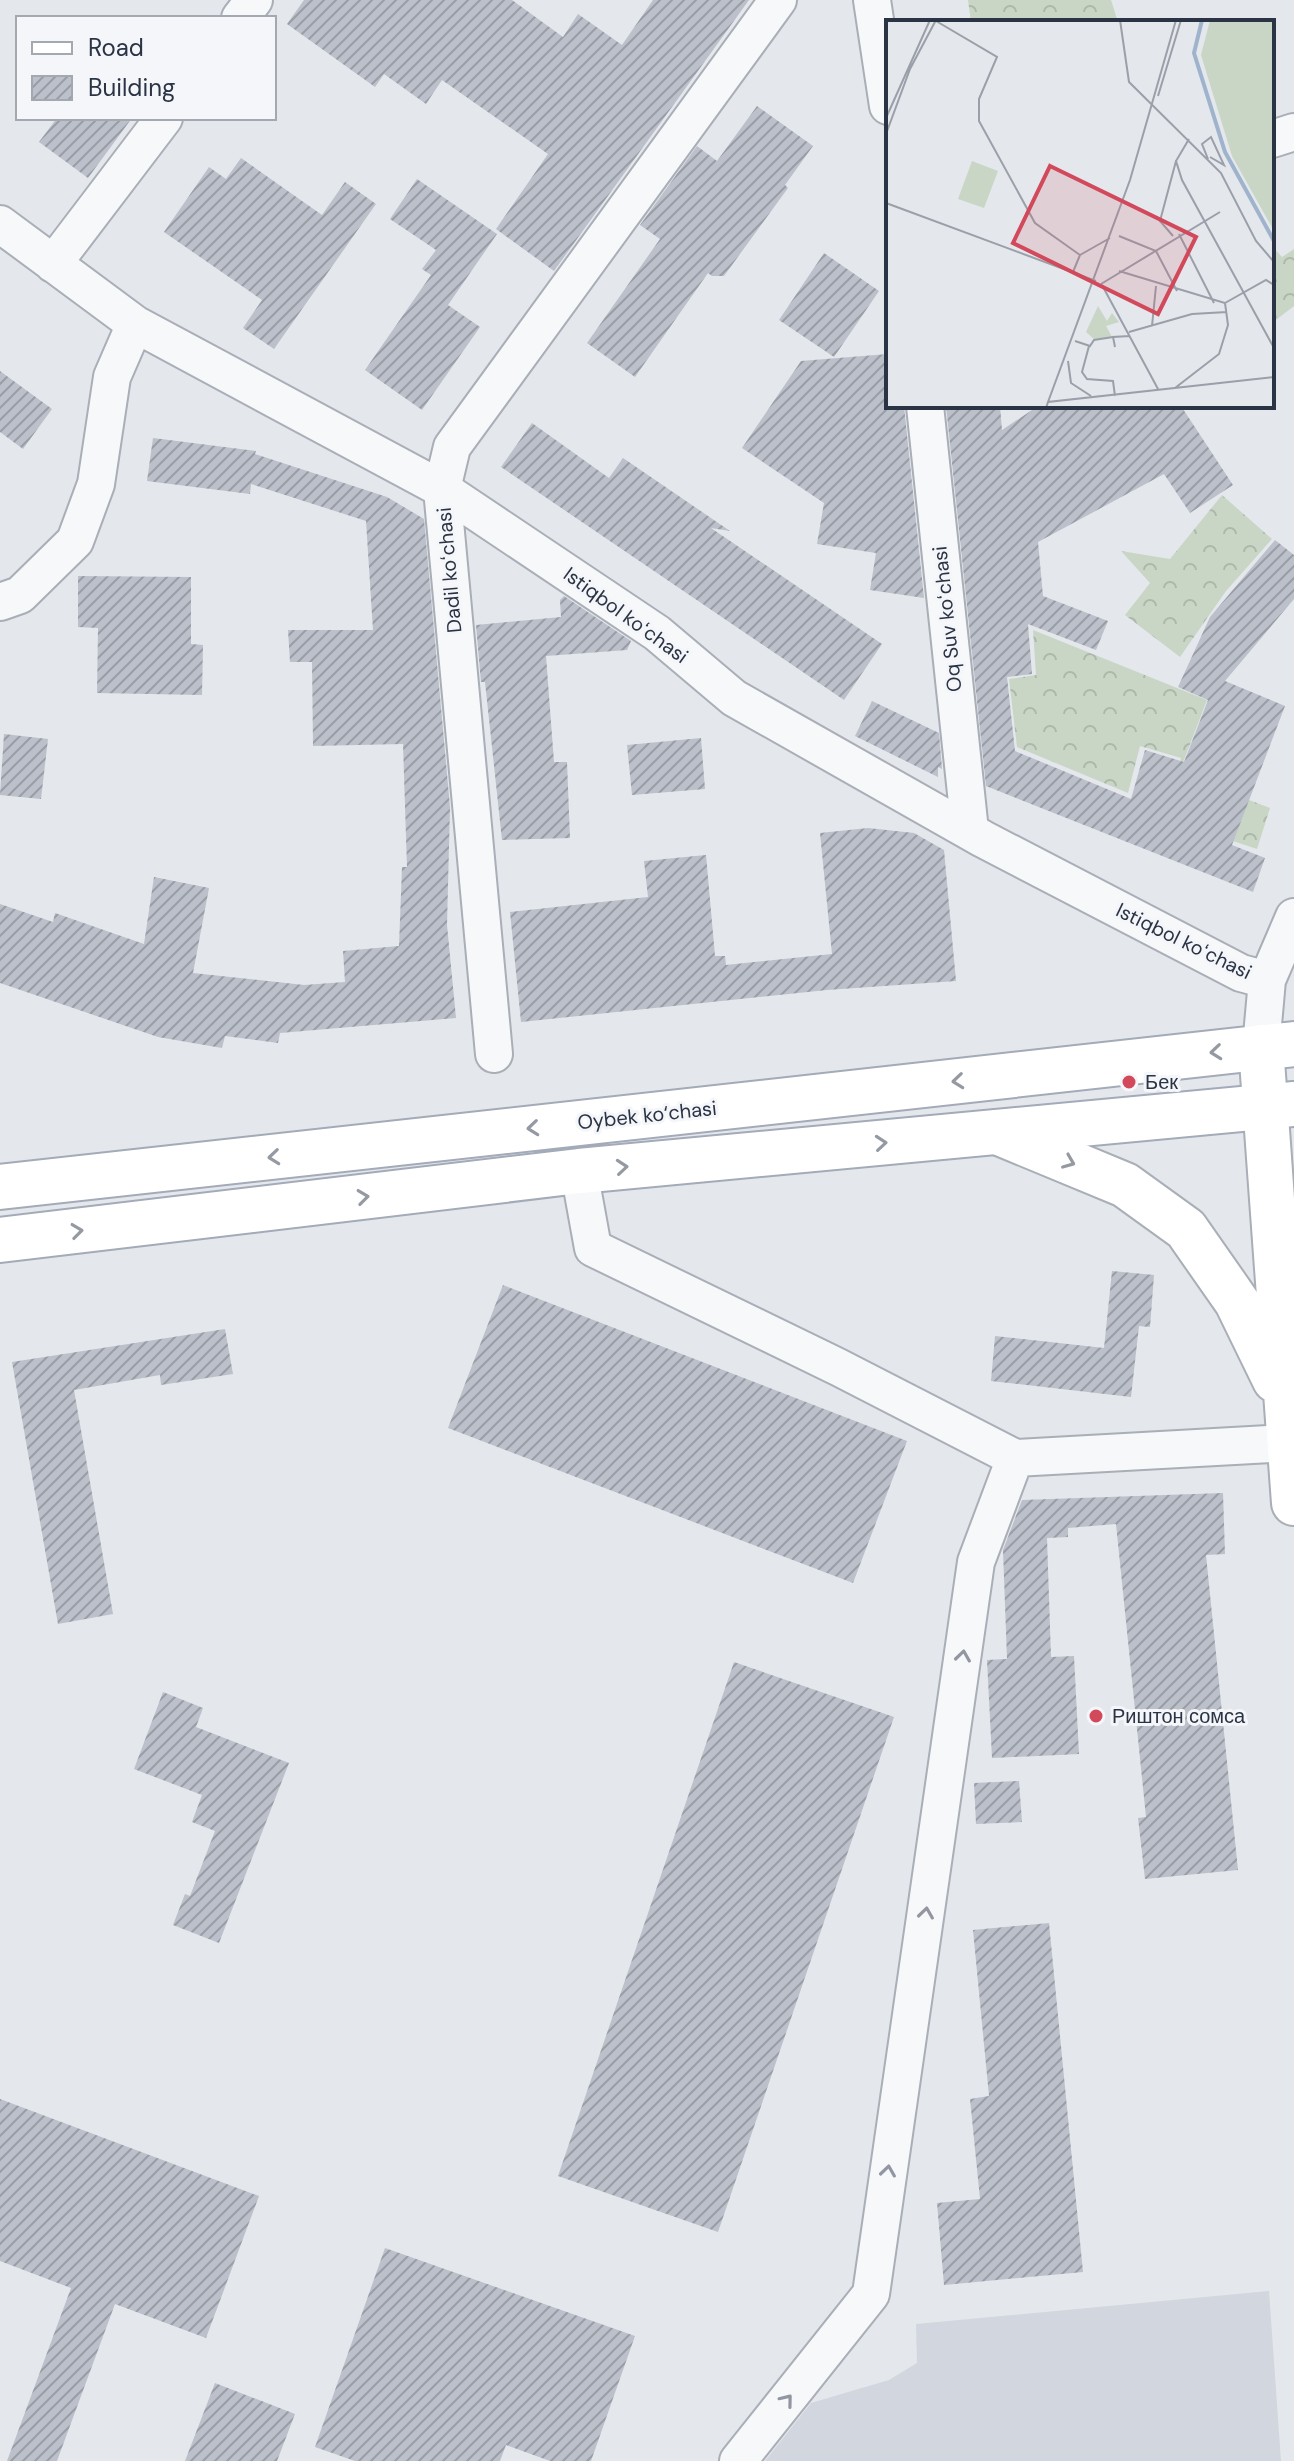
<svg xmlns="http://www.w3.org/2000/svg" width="1294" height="2461" font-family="'DM Sans',sans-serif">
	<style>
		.built { fill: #d2d6de }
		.forest { fill: url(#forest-crowns) }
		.building { fill: url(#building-hatch) }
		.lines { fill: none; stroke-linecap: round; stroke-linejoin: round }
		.street-casing { stroke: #a9aeb7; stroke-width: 40 }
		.secondary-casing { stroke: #a9aeb7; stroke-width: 48 }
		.primary-casing { stroke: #a3abb8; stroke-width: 48 }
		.street { stroke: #f7f8fa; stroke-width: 36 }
		.secondary { stroke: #fff; stroke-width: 44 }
		.primary { stroke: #fff; stroke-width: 44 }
		.oneway { stroke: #959aa2 }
		.oneway2 { stroke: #9196a0 }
		.poi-dot { fill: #d1495b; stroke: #f4f6f9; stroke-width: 3 }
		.labels { text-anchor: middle; stroke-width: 6; stroke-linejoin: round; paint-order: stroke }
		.street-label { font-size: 20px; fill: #2b3445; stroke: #f4f6f9 }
		.poi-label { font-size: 20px; fill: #2b3445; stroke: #f4f6f9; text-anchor: start }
		.inset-river { fill: none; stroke: #9fb4cc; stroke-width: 4 }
		.inset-road { fill: none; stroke: #9a9fa9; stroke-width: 2 }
		.view { fill: #d1495b; fill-opacity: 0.15; stroke: #d1495b; stroke-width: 4 }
		.inset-edge { fill: none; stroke: #2b3445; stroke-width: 4 }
	</style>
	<defs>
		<pattern id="forest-crowns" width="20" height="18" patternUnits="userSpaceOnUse" patternTransform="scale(2)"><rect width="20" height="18" fill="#c9d6c5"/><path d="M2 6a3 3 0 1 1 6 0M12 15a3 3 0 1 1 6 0" fill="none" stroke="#adb8ab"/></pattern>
		<pattern id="building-hatch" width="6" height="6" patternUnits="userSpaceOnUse" patternTransform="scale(2)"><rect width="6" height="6" fill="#bbc0ca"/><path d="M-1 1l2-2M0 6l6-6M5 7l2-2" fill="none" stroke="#989da6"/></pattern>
	</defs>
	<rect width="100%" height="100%" fill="#e4e7ec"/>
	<!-- built -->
	<path class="built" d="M 1269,2291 L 1281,2461 L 765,2461 L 811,2403 L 889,2380 L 917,2363 L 916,2324 Z"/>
	<!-- forest -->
	<path class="forest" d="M 968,0 L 1111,0 L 1118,22 L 971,22 Z
		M 1272,246 L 1282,257 L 1294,249 L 1294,306 L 1272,323 Z
		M 1222,495 L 1272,539 L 1226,591 L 1180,657 L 1125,615 L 1150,583 L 1121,551 L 1170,559 Z
		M 1033,630 L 1207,700 L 1179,773 L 1270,808 L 1257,849 L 1194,828 L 1173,796 L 1181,758 L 1140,746 L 1128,793 L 1017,747 L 1009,679 L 1036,675 Z"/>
	<!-- building -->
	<path class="building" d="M 304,0 L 512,0 L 563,37 L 578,14 L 622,45 L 653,0 L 749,0 L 554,271 L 496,229 L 548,154 L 442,80 L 426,104 L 384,74 L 375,87 L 287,24 Z
		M 757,106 L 813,146 L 785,185 L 788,188 L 724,276 L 712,276 L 708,273 L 635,377 L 587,343 L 660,239 L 640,225 L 697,146 L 717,161 Z
		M 57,118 L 132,118 L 88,178 L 39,142 Z
		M 241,158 L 322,215 L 345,182 L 376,204 L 274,349 L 243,328 L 262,300 L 164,232 L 209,167 L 226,179 Z
		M 417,179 L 497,234 L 448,305 L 480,327 L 422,410 L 365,370 L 431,275 L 422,269 L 436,250 L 390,219 Z
		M 824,253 L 879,291 L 834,357 L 779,320 Z
		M 888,354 L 888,406 L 904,406 L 924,598 L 870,590 L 876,553 L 817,544 L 824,503 L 742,448 L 801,361 Z
		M 0,371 L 52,409 L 23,449 L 0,432 Z
		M 946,406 L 1000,406 L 1002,430 L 1038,406 L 1181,406 L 1233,485 L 1190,513 L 1164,474 L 1038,542 L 1043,596 L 1108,621 L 1096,650 L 1028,624 L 1032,674 L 1007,677 L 1015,751 L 1131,799 L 1145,750 L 1184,762 L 1208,700 L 1178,687 L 1210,617 L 1275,540 L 1294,555 L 1294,599 L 1225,681 L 1285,706 L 1232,845 L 1265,858 L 1253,892 L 986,786 Z
		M 532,423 L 609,478 L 623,458 L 730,531 L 711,528 L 882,644 L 844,700 L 501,467 Z
		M 153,438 L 256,451 L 255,454 L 387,497 L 424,519 L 450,807 L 447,925 L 456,1018 L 280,1033 L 278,1043 L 225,1036 L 222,1048 L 158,1037 L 0,983 L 0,904 L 53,922 L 55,913 L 144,944 L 154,877 L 209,888 L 193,973 L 304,985 L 345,982 L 343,951 L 399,946 L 402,867 L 407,867 L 403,744 L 313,746 L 312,662 L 290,662 L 288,630 L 373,630 L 366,521 L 251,484 L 250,494 L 147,481 Z
		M 78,576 L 191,577 L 191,644 L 203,645 L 202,695 L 97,693 L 98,628 L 78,627 Z
		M 564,596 L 631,641 L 627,650 L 546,656 L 554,762 L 567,762 L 570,838 L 502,840 L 485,682 L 481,682 L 476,625 L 561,617 L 560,600 Z
		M 872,701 L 939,733 L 942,769 L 938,767 L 938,777 L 855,736 Z
		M 4,734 L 48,739 L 41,799 L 0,795 Z
		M 701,738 L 705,789 L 632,795 L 627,745 Z
		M 868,828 L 914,833 L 944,850 L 956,981 L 827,990 L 521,1022 L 510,912 L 648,897 L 644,861 L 706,855 L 715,956 L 725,956 L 726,965 L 832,954 L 820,833 Z
		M 1112,1271 L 1154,1275 L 1150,1327 L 1139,1326 L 1131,1397 L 991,1381 L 995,1336 L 1104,1348 Z
		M 503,1285 L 907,1441 L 853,1583 L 448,1428 Z
		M 225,1329 L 233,1374 L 161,1385 L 160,1375 L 74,1390 L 113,1614 L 58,1624 L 12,1362 Z
		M 1223,1493 L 1225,1554 L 1206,1555 L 1238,1870 L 1145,1879 L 1138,1818 L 1146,1817 L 1116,1524 L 1068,1528 L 1068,1537 L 1047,1538 L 1051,1657 L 1074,1656 L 1079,1754 L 992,1758 L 987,1660 L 1007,1659 L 1003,1550 L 1022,1500 Z
		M 734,1662 L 894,1717 L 718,2232 L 558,2176 Z
		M 163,1692 L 203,1708 L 196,1727 L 289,1763 L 219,1943 L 173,1925 L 185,1894 L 190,1896 L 215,1831 L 192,1822 L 202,1795 L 134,1769 Z
		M 1019,1781 L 1022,1822 L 976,1824 L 974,1783 Z
		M 1049,1923 L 1083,2272 L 944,2285 L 937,2203 L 980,2199 L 970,2099 L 989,2096 L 973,1930 Z
		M 0,2099 L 259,2196 L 206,2338 L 115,2304 L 57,2461 L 7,2461 L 71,2288 L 0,2261 Z
		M 385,2248 L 635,2336 L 591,2461 L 550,2461 L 506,2445 L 500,2461 L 355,2461 L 315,2447 Z
		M 215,2383 L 295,2414 L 277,2461 L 185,2461 Z"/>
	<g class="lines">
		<!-- street casing -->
		<g class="street-casing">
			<path id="street" d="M 872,0 L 888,106
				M 240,18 L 254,0
				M 1272,139 L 1294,132
				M 0,224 L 135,324 L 442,489 L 657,633 L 734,698 L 983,839 L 1241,973 L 1267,980
				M 53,264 L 164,118
				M 925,406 L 970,831
				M 0,602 L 20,595 L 75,541 L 96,484 L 112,377 L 135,324
				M 1261,1047 L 1267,980 L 1294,917
				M 494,1054 L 442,489 L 452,447 L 778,0
				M 579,1171 L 593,1248 L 838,1367 L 1015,1458
				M 738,2461 L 871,2294 L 976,1562 L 1015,1458 L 1288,1443"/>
		</g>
		<!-- secondary casing -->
		<g class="secondary-casing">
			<path id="secondary" d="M 1261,1047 L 1294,1503
				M 997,1132 L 1125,1185 L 1186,1229 L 1237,1302 L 1275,1380"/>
		</g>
		<!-- primary casing -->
		<g class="primary-casing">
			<path id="primary" d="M 0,1187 L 1294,1044
				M 0,1240 L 579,1171 L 1294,1104"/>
		</g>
		<!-- street -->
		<use href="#street" class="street"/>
		<!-- secondary -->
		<use href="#secondary" class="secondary"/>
		<!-- primary -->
		<use href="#primary" class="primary"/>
	</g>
	<!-- one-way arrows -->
	<defs><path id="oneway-chevron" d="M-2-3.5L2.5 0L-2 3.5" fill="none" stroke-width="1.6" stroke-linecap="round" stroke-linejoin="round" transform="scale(2)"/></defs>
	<g class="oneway">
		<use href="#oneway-chevron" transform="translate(1216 1052) rotate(174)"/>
		<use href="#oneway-chevron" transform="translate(958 1081) rotate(174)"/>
		<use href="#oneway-chevron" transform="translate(533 1128) rotate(174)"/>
		<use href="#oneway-chevron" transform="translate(881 1143) rotate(-5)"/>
		<use href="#oneway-chevron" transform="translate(274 1157) rotate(174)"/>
		<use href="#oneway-chevron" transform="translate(1069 1162) rotate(22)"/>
		<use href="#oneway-chevron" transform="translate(622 1167) rotate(-5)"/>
		<use href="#oneway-chevron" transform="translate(363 1197) rotate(-7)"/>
		<use href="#oneway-chevron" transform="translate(77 1231) rotate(-7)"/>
	</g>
	<g class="oneway2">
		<use href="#oneway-chevron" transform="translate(963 1656) rotate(-82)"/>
		<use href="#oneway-chevron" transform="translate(926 1913) rotate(-82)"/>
		<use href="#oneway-chevron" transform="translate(888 2171) rotate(-82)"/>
		<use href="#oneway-chevron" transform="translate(787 2400) rotate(-51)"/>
	</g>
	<!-- markers -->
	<g class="poi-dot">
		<circle cx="1129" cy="1082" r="8"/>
		<circle cx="1096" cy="1716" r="8"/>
	</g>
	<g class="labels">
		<!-- street labels -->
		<g class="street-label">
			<text transform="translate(449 570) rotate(-95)" y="7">Dadil koʻchasi</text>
			<text transform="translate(626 615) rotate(36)" y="7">Istiqbol koʻchasi</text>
			<text transform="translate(947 619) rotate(-96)" y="7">Oq Suv koʻchasi</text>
			<text transform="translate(1184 941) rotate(26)" y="7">Istiqbol koʻchasi</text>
			<text transform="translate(647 1115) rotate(-6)" y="7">Oybek ko‘chasi</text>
		</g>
		<!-- poi labels -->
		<g class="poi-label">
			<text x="1145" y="1089">Бек</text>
			<text x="1112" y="1723">Риштон сомса</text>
		</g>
	</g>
	<!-- overview -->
	<g transform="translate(886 20)">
		<rect width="388" height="388" fill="#e4e7ec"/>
		<path d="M 86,141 L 112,151 L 98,188 L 72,179 ZM 212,286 L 221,301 L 226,293 L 233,302 L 220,306 L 226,317 L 209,320 L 200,312 Z" fill="#c9d6c5"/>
		<path d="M 324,0 L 388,0 L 388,211 L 346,136 L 315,35 Z" fill="#c9d6c5"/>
		<path class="inset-river" d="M 316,0 L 308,33 L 339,132 L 388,221"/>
		<path class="inset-road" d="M 234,0 L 243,62 L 335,153 L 370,221 L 388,242M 50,1 L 111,37 L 93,79 L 93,101 L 149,203 L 194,235 L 187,252M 272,76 L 295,0M 0,98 L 44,0M 0,114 L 24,49 L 50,0M 303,119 L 290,141 L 296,160 L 388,328M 322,139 L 316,124 L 325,117 L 338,145 L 324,137M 0,183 L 210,261M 293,214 L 328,283M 233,216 L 270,231 L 291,271M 287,216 L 274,201 L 290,141M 194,235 L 224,218M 233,251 L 339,283 L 342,305 L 333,334 L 289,368M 215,264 L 334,192M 216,265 L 272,369M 339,283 L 380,260 L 388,265M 266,306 L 270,266M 243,312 L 306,294 L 341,292M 189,321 L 204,326 L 208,320 L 227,317M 203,326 L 196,352 L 201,359 L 227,361 L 229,376M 229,327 L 227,317 L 244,316M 182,341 L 185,363 L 205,376M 162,382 L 244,160 L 290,0M 160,388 L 162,382 L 388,357"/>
		<path class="view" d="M 164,146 L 310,217 L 272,294 L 127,223 Z"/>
		<rect width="388" height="388" class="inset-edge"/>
	</g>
	<!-- legend -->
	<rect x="16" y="16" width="260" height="104" fill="#f4f6f9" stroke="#a4a8b1" stroke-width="2"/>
	<rect x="32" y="42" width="40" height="12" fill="#ffffff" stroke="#a4a8b1" stroke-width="2"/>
	<text x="88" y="56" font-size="24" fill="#2b3445">Road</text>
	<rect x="32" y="76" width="40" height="24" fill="url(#building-hatch)" stroke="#a4a8b1" stroke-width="2"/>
	<text x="88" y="96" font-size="24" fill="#2b3445">Building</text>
</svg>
